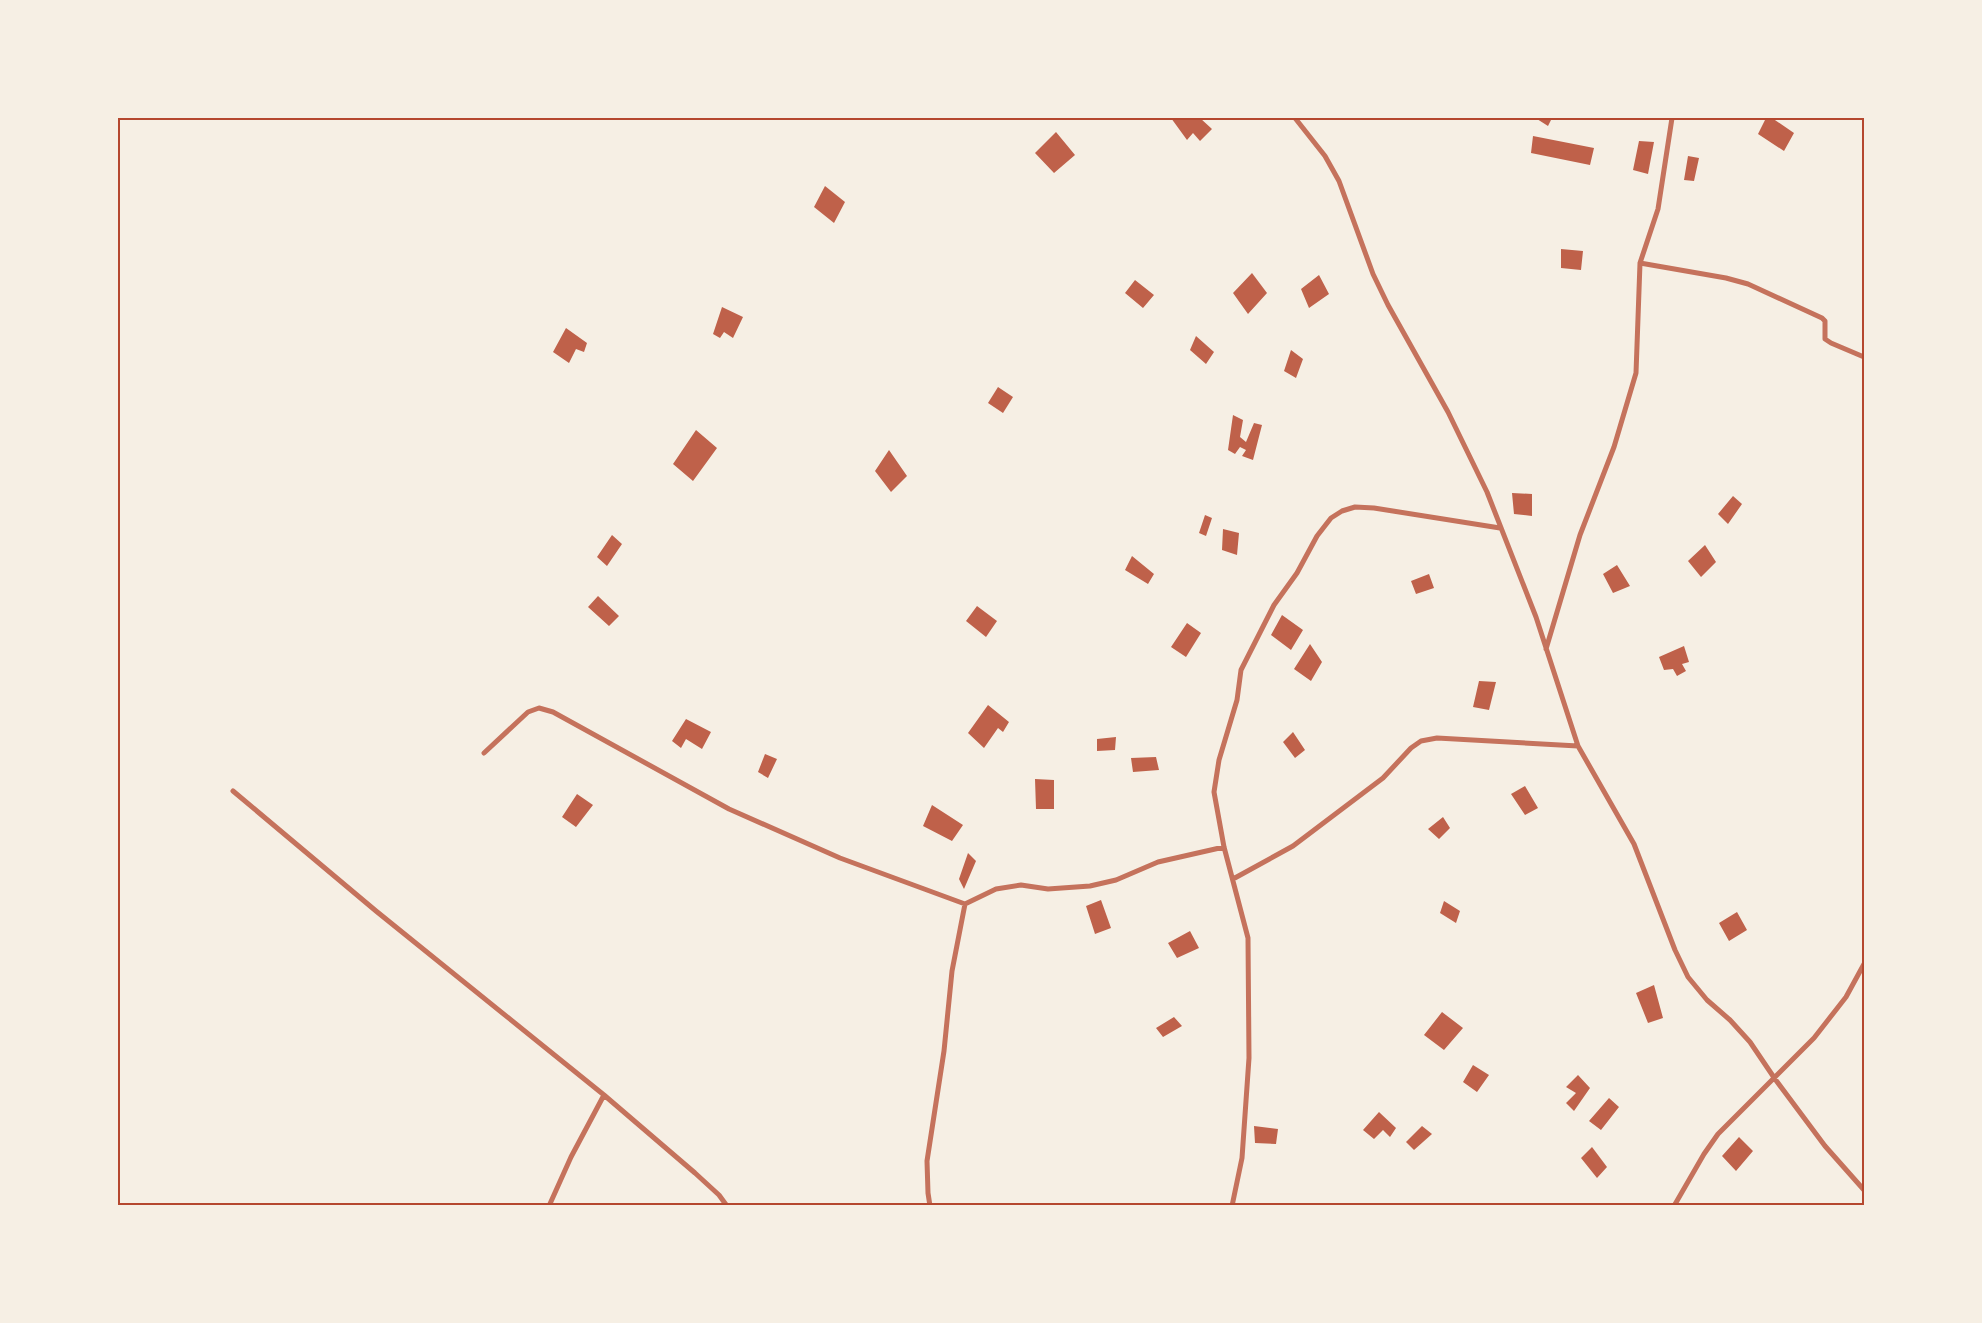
<svg xmlns="http://www.w3.org/2000/svg" width="1982" height="1323" font-family="'Asap Condensed',sans-serif">
	<style>
		.building { fill: #bf614a }
		.lines { fill: none; stroke-linecap: round; stroke-linejoin: round }
		.minor { stroke: #c5725c; stroke-width: 5 }
		.neatline { fill: none; stroke: #b5482f; stroke-width: 2 }
	</style>
	<rect width="100%" height="100%" fill="#f6efe4"/>
	<!-- building -->
	<path class="building" d="M 1171,118 L 1200,118 L 1212,129 L 1200,141 L 1193,133 L 1187,140 Z
		M 1538,118 L 1552,118 L 1548,126 L 1537,119 Z
		M 1766,118 L 1772,118 L 1794,133 L 1784,151 L 1758,134 Z
		M 1056,132 L 1075,155 L 1054,173 L 1035,153 Z
		M 1533,136 L 1594,148 L 1590,165 L 1531,153 Z
		M 1639,141 L 1654,142 L 1648,174 L 1633,170 Z
		M 1688,156 L 1699,158 L 1694,181 L 1684,180 Z
		M 825,186 L 845,202 L 834,223 L 814,207 Z
		M 1561,249 L 1583,251 L 1581,270 L 1561,268 Z
		M 1252,273 L 1267,293 L 1248,314 L 1233,293 Z
		M 1319,275 L 1329,294 L 1309,308 L 1301,289 Z
		M 1135,280 L 1154,295 L 1143,308 L 1125,293 Z
		M 722,307 L 743,317 L 733,338 L 724,332 L 720,338 L 713,334 Z
		M 566,328 L 587,343 L 584,352 L 576,349 L 569,363 L 553,352 Z
		M 1196,336 L 1214,352 L 1206,364 L 1190,350 Z
		M 1291,350 L 1303,359 L 1296,378 L 1284,371 Z
		M 998,387 L 1013,397 L 1003,413 L 988,403 Z
		M 1233,415 L 1243,420 L 1240,437 L 1246,442 L 1254,423 L 1262,425 L 1253,460 L 1242,456 L 1246,450 L 1240,447 L 1235,454 L 1228,450 Z
		M 696,430 L 717,448 L 693,481 L 673,464 Z
		M 889,450 L 907,476 L 891,492 L 875,471 Z
		M 1512,493 L 1532,494 L 1532,516 L 1514,514 Z
		M 1733,496 L 1742,504 L 1728,524 L 1718,514 Z
		M 1205,515 L 1212,518 L 1206,536 L 1199,533 Z
		M 1223,529 L 1239,533 L 1237,555 L 1222,550 Z
		M 612,535 L 622,544 L 607,566 L 597,557 Z
		M 1705,545 L 1716,562 L 1701,577 L 1688,561 Z
		M 1132,556 L 1154,574 L 1148,584 L 1125,570 Z
		M 1617,565 L 1630,586 L 1613,593 L 1603,574 Z
		M 1429,574 L 1434,588 L 1416,594 L 1411,581 Z
		M 598,596 L 619,616 L 609,626 L 588,607 Z
		M 977,606 L 997,621 L 986,637 L 966,621 Z
		M 1282,615 L 1303,630 L 1291,650 L 1271,635 Z
		M 1187,623 L 1201,633 L 1186,657 L 1171,647 Z
		M 1310,644 L 1322,662 L 1311,681 L 1294,669 Z
		M 1684,646 L 1689,662 L 1682,664 L 1686,671 L 1677,676 L 1673,669 L 1664,670 L 1659,657 Z
		M 1479,681 L 1496,682 L 1489,710 L 1473,707 Z
		M 988,705 L 1009,722 L 1003,732 L 998,728 L 984,748 L 968,733 Z
		M 686,719 L 711,732 L 702,749 L 686,739 L 681,748 L 672,741 Z
		M 1293,732 L 1305,750 L 1295,758 L 1283,742 Z
		M 1116,737 L 1115,750 L 1097,751 L 1097,739 Z
		M 765,754 L 777,759 L 768,778 L 758,772 Z
		M 1156,757 L 1159,770 L 1133,772 L 1131,758 Z
		M 1035,779 L 1054,780 L 1054,809 L 1036,809 Z
		M 1525,786 L 1538,808 L 1525,815 L 1511,794 Z
		M 577,794 L 593,805 L 576,827 L 562,817 Z
		M 932,805 L 963,825 L 952,841 L 923,826 Z
		M 1443,817 L 1450,828 L 1439,839 L 1428,829 Z
		M 968,853 L 976,861 L 964,889 L 959,879 Z
		M 1101,900 L 1111,928 L 1095,934 L 1086,906 Z
		M 1444,901 L 1460,911 L 1456,923 L 1440,913 Z
		M 1737,912 L 1747,930 L 1729,941 L 1719,923 Z
		M 1190,931 L 1199,948 L 1177,958 L 1168,943 Z
		M 1654,985 L 1663,1018 L 1648,1023 L 1636,993 Z
		M 1442,1012 L 1463,1028 L 1444,1050 L 1424,1035 Z
		M 1174,1017 L 1182,1026 L 1163,1037 L 1156,1028 Z
		M 1473,1065 L 1489,1075 L 1477,1092 L 1463,1082 Z
		M 1578,1075 L 1590,1088 L 1574,1111 L 1566,1103 L 1576,1093 L 1566,1087 Z
		M 1609,1098 L 1619,1107 L 1601,1130 L 1589,1121 Z
		M 1379,1112 L 1396,1128 L 1390,1137 L 1383,1130 L 1374,1139 L 1363,1130 Z
		M 1254,1126 L 1278,1129 L 1276,1144 L 1255,1143 Z
		M 1422,1126 L 1432,1134 L 1414,1150 L 1406,1142 Z
		M 1739,1137 L 1753,1151 L 1736,1171 L 1722,1156 Z
		M 1592,1147 L 1607,1167 L 1597,1178 L 1581,1158 Z"/>
	<g class="lines">
		<!-- minor -->
		<path class="minor" d="M 1295,118 L 1325,156 L 1339,181 L 1373,274 L 1388,305 L 1448,412 L 1487,492 L 1536,617 L 1578,746 L 1634,844 L 1675,950 L 1688,977 L 1707,1000 L 1730,1020 L 1750,1042 L 1775,1079 L 1825,1146 L 1864,1190
			M 1640,263 L 1726,278 L 1748,284 L 1822,318 L 1825,321 L 1825,339 L 1831,343 L 1864,357
			M 1546,649 L 1580,535 L 1614,447 L 1636,373 L 1640,263 L 1658,209 L 1672,118
			M 484,753 L 528,712 L 539,708 L 553,712 L 729,809 L 840,858 L 965,904 L 996,889 L 1021,885 L 1048,889 L 1090,886 L 1116,880 L 1158,862 L 1224,847
			M 233,791 L 376,911 L 604,1095 L 695,1173 L 719,1195 L 727,1206
			M 1233,879 L 1293,846 L 1383,778 L 1411,748 L 1421,741 L 1437,738 L 1578,746
			M 549,1206 L 571,1157 L 604,1095
			M 930,1206 L 928,1193 L 927,1161 L 944,1051 L 952,971 L 965,904
			M 1232,1206 L 1242,1158 L 1249,1058 L 1248,938 L 1224,847 L 1214,792 L 1219,760 L 1237,700 L 1241,670 L 1274,605 L 1297,573 L 1317,536 L 1331,518 L 1342,511 L 1355,507 L 1374,508 L 1500,528
			M 1674,1206 L 1704,1154 L 1718,1134 L 1814,1038 L 1846,997 L 1864,964"/>
	</g>
	<!-- border -->
	<rect width="1982" height="1323" fill="none" stroke="#f6efe4" stroke-width="238"/>
	<rect x="119" y="119" width="1744" height="1085" class="neatline"/>
</svg>
